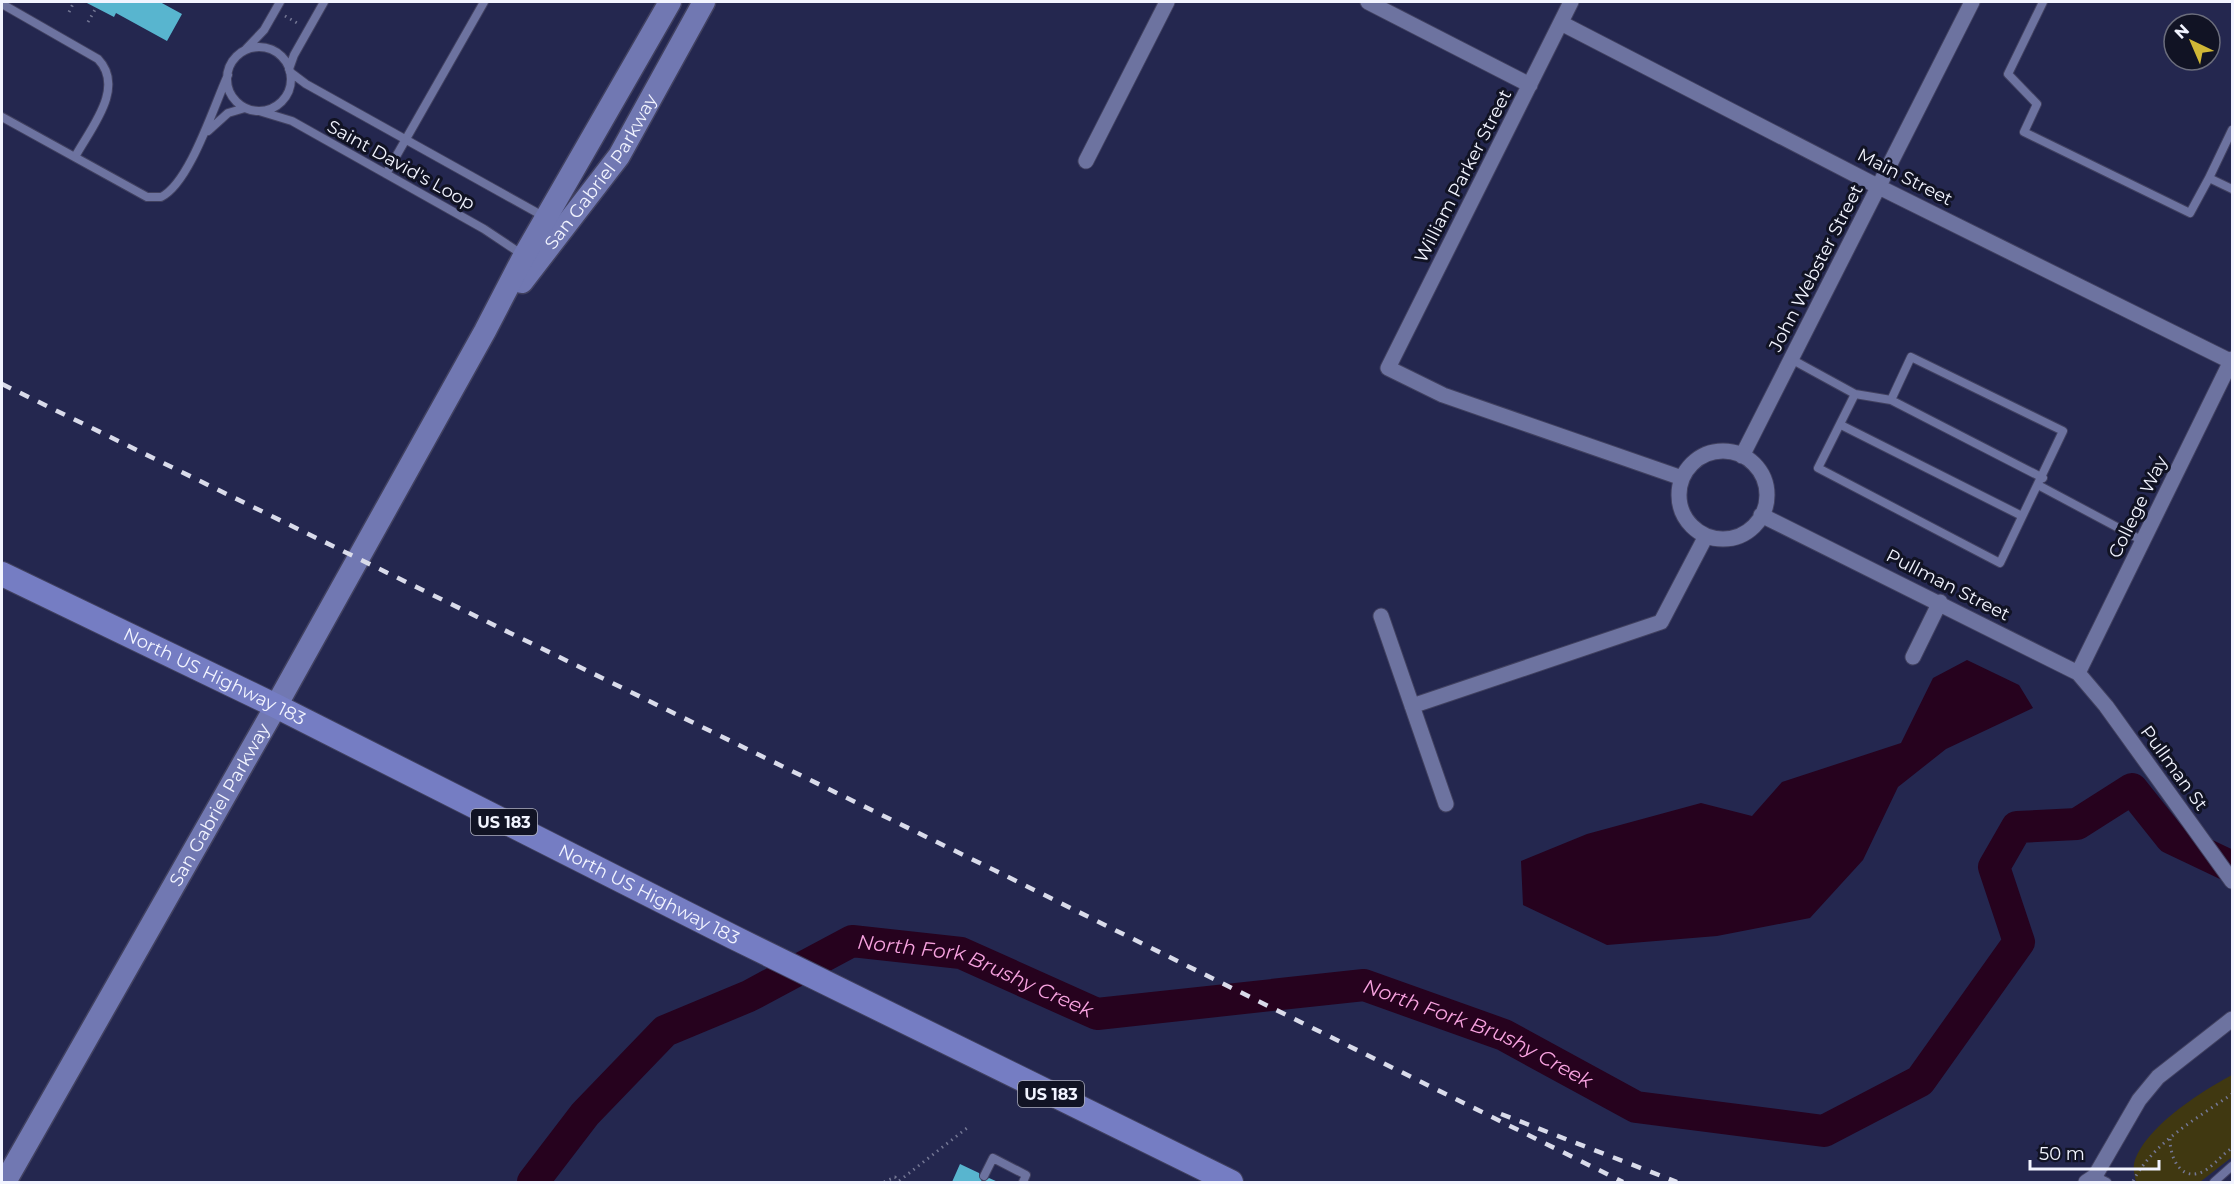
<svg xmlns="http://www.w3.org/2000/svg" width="2234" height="1184" font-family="Montserrat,sans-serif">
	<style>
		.green { fill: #403811 }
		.water { fill: #26021e }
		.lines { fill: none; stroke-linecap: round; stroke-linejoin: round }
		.river { stroke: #26021e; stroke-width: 32 }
		.building { fill: #58b5cf }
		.lane-casing { stroke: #414160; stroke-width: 10 }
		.street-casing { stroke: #414160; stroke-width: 17 }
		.secondary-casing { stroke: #414160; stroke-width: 25 }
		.primary-casing { stroke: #414160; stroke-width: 26 }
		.path { stroke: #747794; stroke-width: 3; stroke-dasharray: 1.5 4.5; stroke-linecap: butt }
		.lane { stroke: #6d73a0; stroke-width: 8 }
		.street { stroke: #6d73a0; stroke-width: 15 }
		.secondary { stroke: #7178b2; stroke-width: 22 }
		.primary { stroke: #757dc3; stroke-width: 24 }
		.rail { stroke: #d9dbea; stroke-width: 4.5; stroke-dasharray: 10 10; stroke-linecap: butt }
		.labels { text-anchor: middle; stroke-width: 6; stroke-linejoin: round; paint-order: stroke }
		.shield { fill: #111324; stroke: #aeb0bd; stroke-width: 1.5 }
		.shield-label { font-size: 16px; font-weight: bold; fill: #f2f4ff }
		.street-label { font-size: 18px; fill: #f2f4ff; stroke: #111324 }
		.water-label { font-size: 20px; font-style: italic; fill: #f7a2df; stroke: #111324 }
	</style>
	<rect width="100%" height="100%" fill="#24274f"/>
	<!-- green -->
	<path class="green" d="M 2232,1075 L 2232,1157 L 2200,1182 L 2136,1182 C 2135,1177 2133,1169 2134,1164 C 2143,1128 2202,1091 2232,1075 Z"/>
	<!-- water -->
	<path class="water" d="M 1967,660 L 2019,685 L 2033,708 L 1946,749 L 1898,787 L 1863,860 L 1810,918 L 1717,936 L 1607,945 L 1523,905 L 1521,861 L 1587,834 L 1701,803 L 1752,816 L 1782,782 L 1901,743 L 1933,678 Z"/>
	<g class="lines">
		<!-- river -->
		<path class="river" id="s1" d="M 533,1182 L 585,1114 L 665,1031 L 749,996 L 852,941 L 961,953 L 1097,1014 L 1364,985 L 1504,1035 L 1636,1107 L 1824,1131 L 1920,1081 L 2019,942 L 1994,867 L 2017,827 L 2077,824 L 2132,789 L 2171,838 L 2232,867"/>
	</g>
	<!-- building -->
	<path class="building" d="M 85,2 L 160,2 L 182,14 L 167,41 L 116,13 L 114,17 Z
		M 960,1164 L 979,1173 L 982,1182 L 989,1178 L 998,1182 L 952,1182 Z"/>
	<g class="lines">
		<!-- lane casing -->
		<g class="lane-casing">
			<path id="lane" d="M 2043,2 L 2008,74 L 2037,104 L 2024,132 L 2190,213 L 2209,178
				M 2,4 L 98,59 C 126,88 90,129 75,157
				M227 79a32 32 0 1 1 64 0a32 32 0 1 1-64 0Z
				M 246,49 L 264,30 L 280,2
				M 289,69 L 294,55 L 324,2
				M 290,72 L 306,84 L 543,216
				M 259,111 L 292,121 L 484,229 L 523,255
				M 2,117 L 147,197 L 161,197 C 190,183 214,105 228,75
				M 2232,130 L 2209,178 L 2232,189
				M 208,131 L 228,113 L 245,108
				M 386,174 L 484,2
				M 1791,359 L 1855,394 L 1818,468 L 2000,563 L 2063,431 L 1911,357 L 1891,400 L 1855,394
				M 1891,400 L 2043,478
				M 1841,425 L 2022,516
				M 2038,485 L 2143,541
				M 984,1176 L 993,1158 L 1026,1175 L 1023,1182
				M 2095,1176 L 2107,1182
				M 2214,1182 L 2232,1166"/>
		</g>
		<!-- street casing -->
		<g class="street-casing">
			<path id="street" d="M 1368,2 L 1530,85
				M 1571,2 L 1388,368 L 1443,395 L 1682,478
				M 1561,23 L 1879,187 L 2232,362
				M 1086,161 L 1167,2
				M1679 495a44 44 0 1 1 88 0a44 44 0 1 1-88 0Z
				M 1742,456 L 1972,2
				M 1761,515 L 2078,673 L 2106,706 L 2232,881
				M 1381,616 L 1446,804
				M 1913,657 L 1940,602
				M 2078,673 L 2232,359
				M 1412,706 L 1661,622 L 1706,536
				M 2086,1182 L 2095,1176 L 2139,1100 L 2158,1077 L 2232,1019"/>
		</g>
		<!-- secondary casing -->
		<g class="secondary-casing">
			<g id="secondary">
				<path id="s2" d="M 522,282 L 619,156 L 704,2"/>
				<path id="s3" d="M 5,1182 L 276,706 L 485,331 L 524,256 L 670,2"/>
			</g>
		</g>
		<!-- primary casing -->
		<g class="primary-casing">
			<g id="primary">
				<path id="s4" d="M 2,574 L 276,706 L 733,937 L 1231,1182"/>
			</g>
		</g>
		<!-- path -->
		<path class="path" d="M 69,12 L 74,2
			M 285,16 L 299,24
			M 88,22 L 96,8
			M 2170,1139 C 2170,1159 2182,1184 2206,1170 C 2216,1163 2223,1154 2232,1148
			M 2133,1181 C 2154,1142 2196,1119 2232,1094
			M 884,1182 L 895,1177 L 899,1181 L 967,1128"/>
		<!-- lane -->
		<use href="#lane" class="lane"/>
		<!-- street -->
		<use href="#street" class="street"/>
		<!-- secondary -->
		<use href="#secondary" class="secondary"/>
		<!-- primary -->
		<use href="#primary" class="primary"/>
		<!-- rail -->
		<path class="rail" d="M 2,384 L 994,870 L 1623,1182
			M 1501,1114 L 1677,1182"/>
	</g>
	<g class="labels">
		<!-- shield labels -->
		<g class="shield">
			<rect x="471" y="809" width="66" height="26" rx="4.5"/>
			<rect x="1018" y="1081" width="66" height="26" rx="4.5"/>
		</g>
		<g class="shield-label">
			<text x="504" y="828">US 183</text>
			<text x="1051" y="1100">US 183</text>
		</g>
		<!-- street labels -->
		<g class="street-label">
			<text transform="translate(401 165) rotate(29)" y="6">Saint David's Loop</text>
			<text dy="6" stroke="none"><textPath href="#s2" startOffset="136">San Gabriel Parkway</textPath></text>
			<text transform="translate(1463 176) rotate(-63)" y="6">William Parker Street</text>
			<text transform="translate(1905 177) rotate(27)" y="6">Main Street</text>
			<text transform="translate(1816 268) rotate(-63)" y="6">John Webster Street</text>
			<text transform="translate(2138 507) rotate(-64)" y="6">College Way</text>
			<text transform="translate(1948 585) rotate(27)" y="6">Pullman Street</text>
			<text dy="6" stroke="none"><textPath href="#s4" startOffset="236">North US Highway 183</textPath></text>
			<text transform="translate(2174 768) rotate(54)" y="6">Pullman St</text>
			<text dy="6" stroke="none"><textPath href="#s3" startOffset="434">San Gabriel Parkway</textPath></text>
			<text dy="6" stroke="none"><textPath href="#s4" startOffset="722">North US Highway 183</textPath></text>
		</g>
		<!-- water labels -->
		<g class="water-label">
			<text dy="7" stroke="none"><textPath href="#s1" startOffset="538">North Fork Brushy Creek</textPath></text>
			<text dy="7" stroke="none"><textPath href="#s1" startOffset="1060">North Fork Brushy Creek</textPath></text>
		</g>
	</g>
	<!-- border -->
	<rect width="2234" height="1184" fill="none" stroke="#f2f4ff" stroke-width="6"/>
	<!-- north arrow -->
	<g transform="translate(2192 42) rotate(316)"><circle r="28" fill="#111324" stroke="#6b6d7c" stroke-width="1.5"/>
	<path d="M0-4.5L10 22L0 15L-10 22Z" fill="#d0b736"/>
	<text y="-9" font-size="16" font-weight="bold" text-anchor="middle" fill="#f2f4ff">N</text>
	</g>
	<!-- scale -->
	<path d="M2030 1160v9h129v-9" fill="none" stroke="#f2f4ff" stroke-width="3"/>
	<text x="2039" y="1160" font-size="18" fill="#f2f4ff" stroke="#111324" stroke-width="4.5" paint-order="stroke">50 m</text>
</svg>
